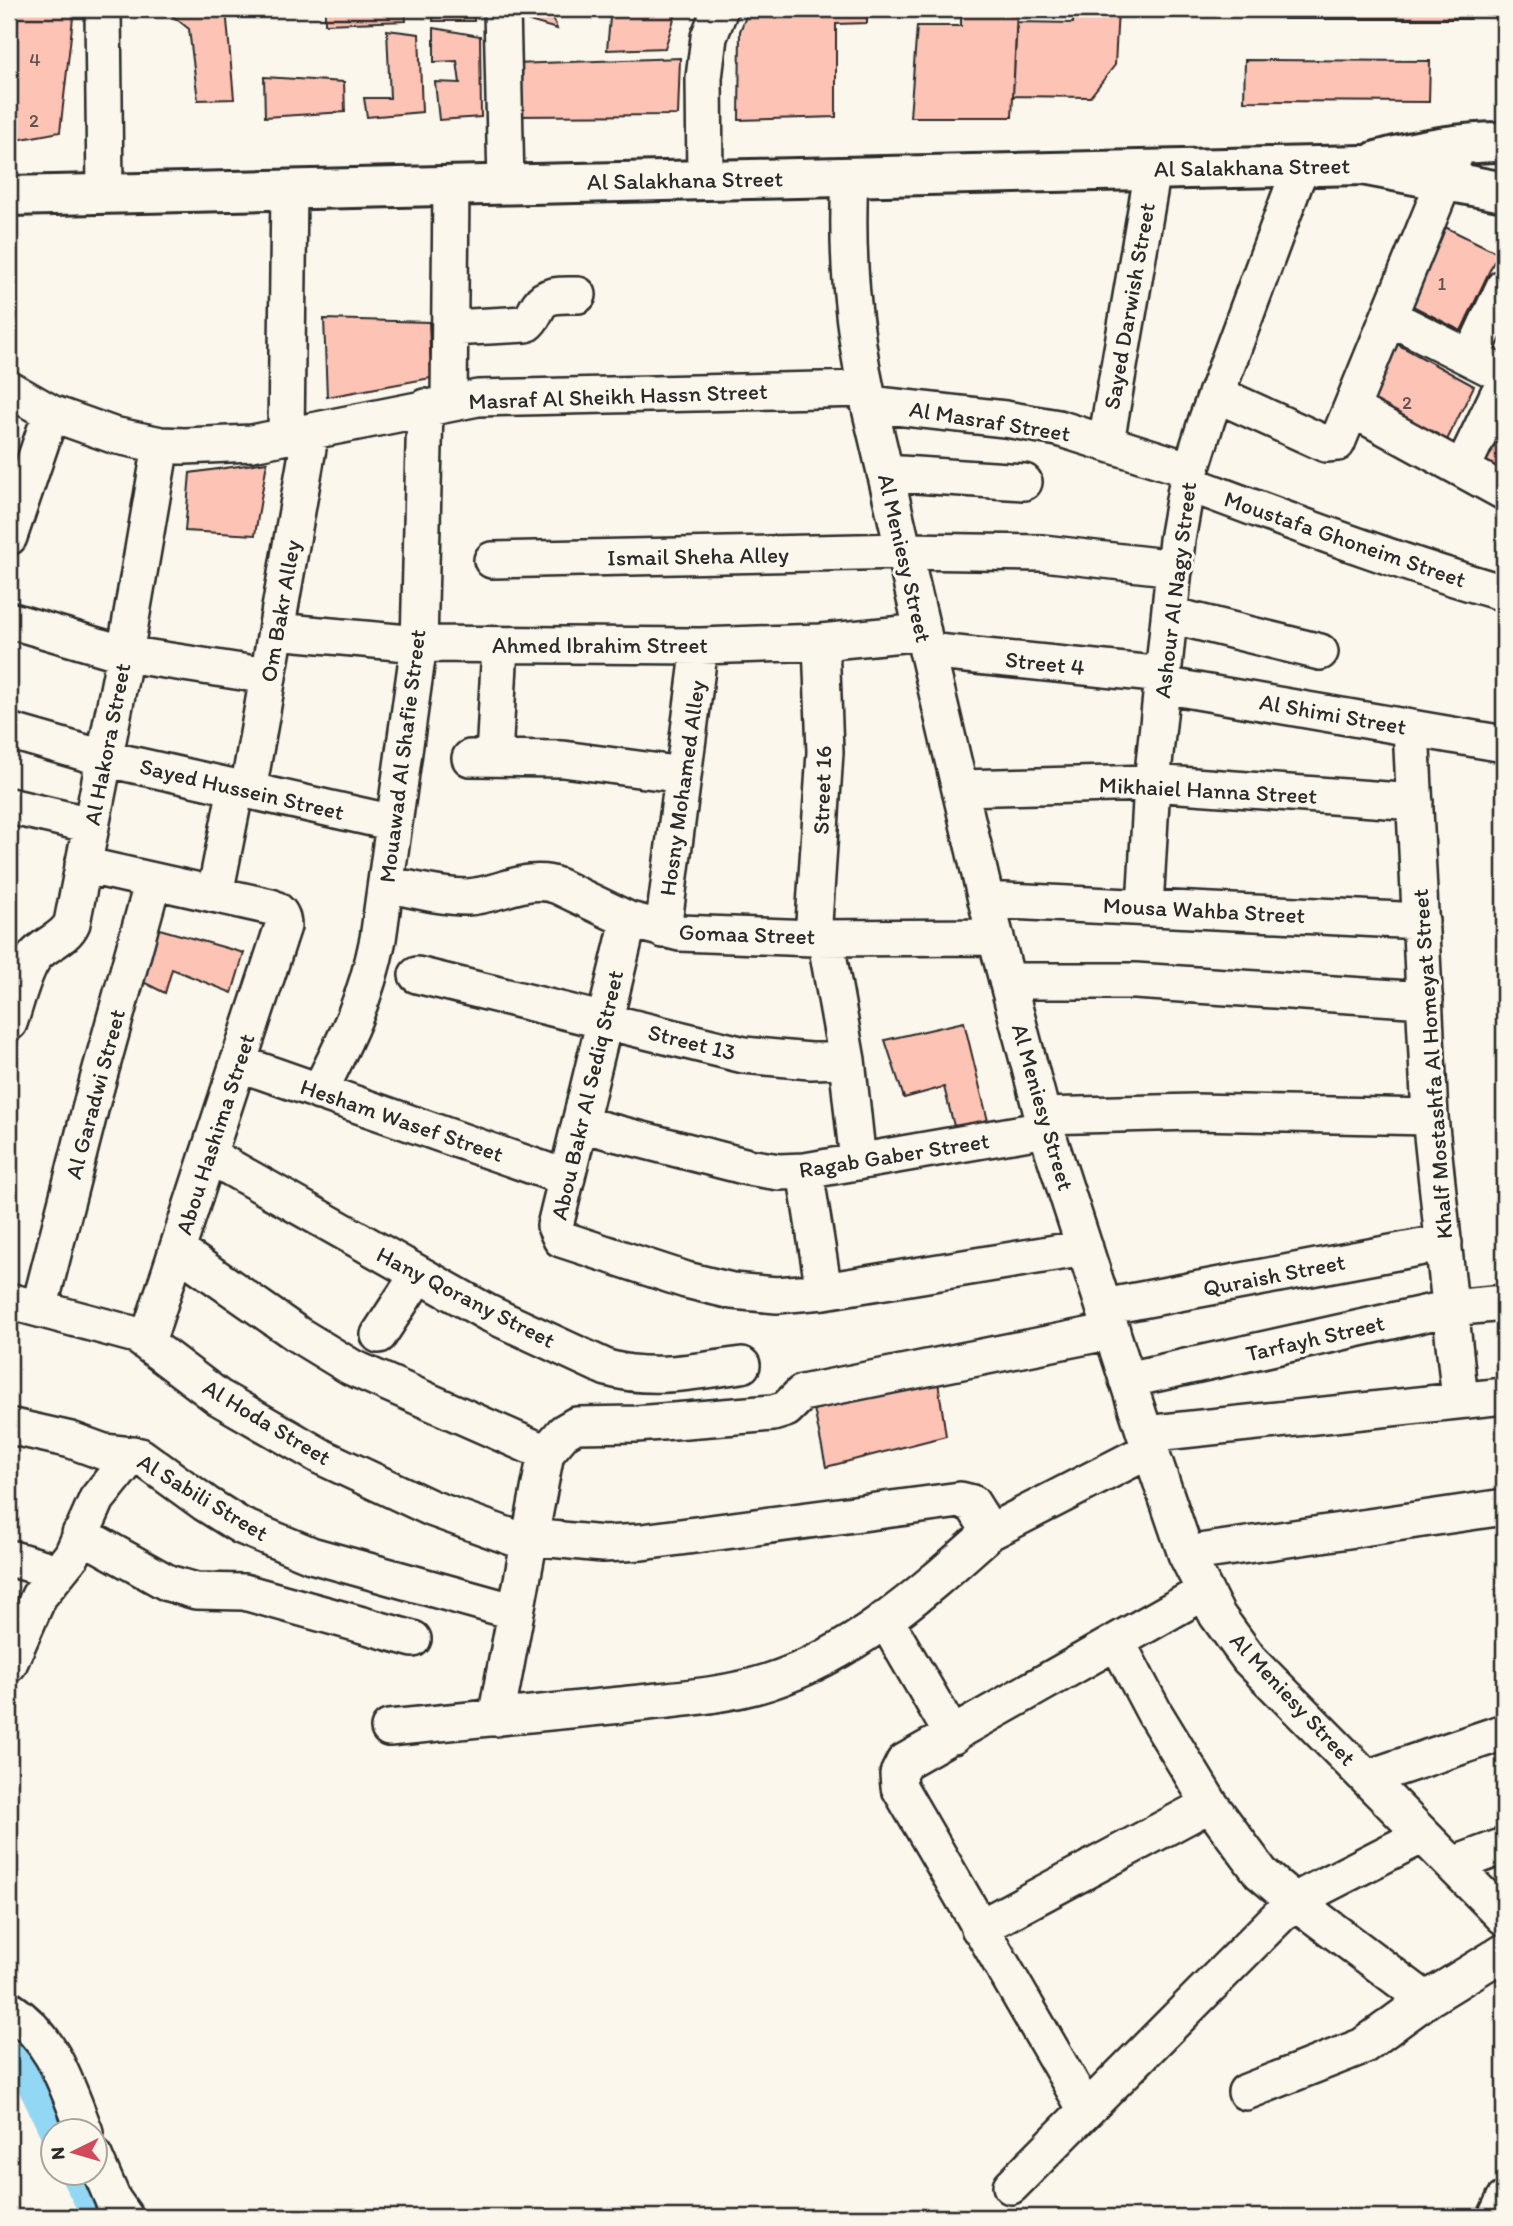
<svg xmlns="http://www.w3.org/2000/svg" width="1513" height="2226" font-family="Itim,sans-serif">
	<style>
		.lines { fill: none; stroke-linecap: round; stroke-linejoin: round }
		.canal { stroke: #92d7f4; stroke-width: 32 }
		.building { fill: #fdc3b5; stroke: #2b2b2b; stroke-width: 2 }
		.street-casing { stroke: #2b2b2b; stroke-width: 40 }
		.primary-casing { stroke: #2b2b2b; stroke-width: 44 }
		.street { stroke: #fbf7ec; stroke-width: 35 }
		.primary { stroke: #fbf7ec; stroke-width: 38 }
		.labels { text-anchor: middle; stroke-width: 6; stroke-linejoin: round; paint-order: stroke }
		.number-label { font-size: 19px; fill: #60514e }
		.street-label { font-size: 23px; fill: #2b2b2b; stroke: #fbf7ec }
	</style>
	<rect width="100%" height="100%" fill="#fbf7ec"/>
	<filter id="ink" filterUnits="userSpaceOnUse"><feTurbulence type="fractalNoise" baseFrequency=".0143" numOctaves="2"/><feDisplacementMap in="SourceGraphic" scale="14" xChannelSelector="R" yChannelSelector="G"/><feConvolveMatrix kernelMatrix="1 2 1 2 8 2 1 2 1" color-interpolation-filters="sRGB"/></filter>
	<g filter="url(#ink)">
		<g class="lines">
			<!-- canal -->
			<path class="canal" d="M 9,2057 L 26,2069 L 56,2132
				M 76,2174 L 99,2217"/>
		</g>
		<!-- building -->
		<path class="building" d="M 18,9 L 74,9 L 60,132 L 11,141 Z
			M 164,9 L 226,9 L 234,99 L 198,100 L 189,29 Z
			M 325,9 L 405,9 L 406,21 L 325,24 Z
			M 434,9 L 474,9 L 474,21 L 433,21 Z
			M 522,9 L 553,9 L 552,16 L 557,29 L 522,19 Z
			M 613,9 L 677,9 L 665,48 L 607,50 L 610,18 Z
			M 749,9 L 867,9 L 867,23 L 836,24 L 836,117 L 739,120 L 740,31 Z
			M 961,9 L 1017,9 L 1012,117 L 910,117 L 917,26 L 961,26 Z
			M 1074,9 L 1118,9 L 1115,65 L 1090,97 L 1013,96 L 1017,22 L 1073,23 Z
			M 1284,9 L 1470,9 L 1470,19 L 1284,19 Z
			M 434,28 L 480,36 L 481,117 L 439,120 L 435,82 L 460,83 L 457,61 L 434,62 Z
			M 387,30 L 419,34 L 422,112 L 367,117 L 364,98 L 390,98 Z
			M 680,58 L 678,115 L 513,116 L 514,64 Z
			M 1245,60 L 1430,61 L 1429,102 L 1244,101 Z
			M 264,77 L 344,82 L 345,112 L 265,117 Z
			M 1443,226 L 1498,253 L 1461,331 L 1407,303 Z
			M 324,319 L 429,322 L 431,378 L 327,397 Z
			M 1388,339 L 1474,386 L 1446,442 L 1362,398 Z
			M 1504,405 L 1504,472 L 1481,460 Z
			M 267,462 L 255,535 L 185,531 L 190,473 Z
			M 1504,780 L 1504,819 L 1499,781 Z
			M 156,928 L 244,953 L 232,993 L 172,969 L 165,993 L 141,981 Z
			M 964,1022 L 988,1121 L 955,1130 L 944,1087 L 904,1098 L 885,1040 Z
			M 937,1375 L 946,1436 L 826,1467 L 812,1399 Z"/>
		<g class="lines">
			<!-- street casing -->
			<g class="street-casing">
				<path id="street" d="M 103,9 L 105,193
					M 502,9 L 506,184
					M 850,176 C 846,255 852,326 869,404 L 986,900 L 1046,1129 L 1145,1434 L 1186,1554 L 1217,1615 L 1249,1659 L 1504,1917
					M 705,179 L 704,78 L 709,37 L 720,9
					M 1389,317 L 1504,375
					M 450,328 L 526,324 C 533,319 534,313 539,305 C 547,293 565,295 578,295
					M 1471,358 L 1504,287
					M 9,389 L 51,413 L 113,435 L 161,445 L 185,446 L 252,443 L 478,398 L 865,389
					M 1216,394 L 1326,444 L 1337,443 L 1454,157
					M 449,402 L 451,185
					M 869,404 L 1005,419 L 1058,428 L 1191,470
					M 1352,409 L 1504,492
					M 286,436 L 289,189
					M 1106,442 L 1153,169
					M 1462,469 L 1504,382
					M 885,473 L 1024,482
					M 1187,483 C 1292,522 1396,562 1504,593
					M 9,537 L 51,413
					M 492,560 L 904,551 L 1043,553 L 1175,568
					M 1170,615 L 1320,652
					M 9,620 L 125,654 L 268,676
					M 276,631 L 419,644 L 700,646 L 821,642 L 923,632
					M 927,651 L 1164,675
					M 1162,685 L 1504,744
					M 1411,728 L 1430,1117 L 1460,1400
					M 9,731 L 103,758 L 394,823
					M 470,758 L 563,759 L 683,775
					M 494,758 L 500,645
					M 960,788 L 1152,783 L 1415,802
					M 248,791 L 311,431
					M 9,806 L 91,825
					M 83,865 L 271,907 C 280,911 283,916 283,926 L 147,1342
					M 386,884 C 412,889 440,897 467,897 C 498,896 528,874 558,886 L 629,920 L 680,933 L 813,938 L 996,937
					M 215,894 L 236,788
					M 986,900 L 1421,921
					M 1145,907 L 1152,783 L 1177,540 L 1187,483 L 1207,419 L 1301,166
					M 629,920 L 555,1226 L 561,1239 L 686,1280 L 732,1291 L 777,1295 L 824,1291 L 1085,1248
					M 663,930 L 700,646
					M 825,937 L 847,1060 L 858,1162
					M 813,938 L 825,752 L 821,642
					M 417,975 L 744,1055 L 810,1061 L 847,1060
					M 1007,981 L 1135,981 L 1425,1000
					M 9,1023 C 16,1004 23,971 35,956 C 46,943 65,939 72,923 L 125,654 L 161,445
					M 238,1063 L 567,1178
					M 319,1092 C 347,1037 366,999 378,939 L 419,644 L 425,407
					M 1042,1116 L 1194,1112 L 1430,1117
					M 580,1124 L 748,1167 L 779,1172 L 805,1171 L 1046,1129
					M 208,1155 L 488,1313 L 607,1368 C 652,1381 696,1371 742,1365
					M 805,1171 L 824,1291
					M 177,1250 L 297,1334 L 351,1367 L 546,1453 L 564,1432 L 576,1425 L 636,1424 L 773,1413 L 786,1409 L 802,1393 L 1112,1331
					M 9,1301 L 136,1335 L 218,1397 L 322,1457 L 431,1508 L 528,1543
					M 1104,1307 L 1444,1243
					M 39,1309 L 93,1098 L 153,881
					M 379,1335 L 418,1275
					M 1127,1380 L 1450,1308 L 1504,1303
					M 9,1426 L 71,1440 L 104,1452 L 140,1456 L 206,1504 L 241,1526 L 311,1555 L 516,1612
					M 1145,1434 L 1504,1396
					M 80,1534 L 168,1583 L 196,1591 L 244,1592 L 413,1639
					M 530,1537 L 603,1544 L 642,1542 L 960,1500 L 972,1503 L 990,1532 L 1150,1450
					M 1186,1554 L 1504,1507
					M 9,1558 L 58,1572
					M 885,1619 L 953,1736
					M 1117,1642 L 1155,1714 L 1210,1804 L 1261,1873 L 1294,1901 L 1426,2000
					M 9,1664 L 39,1596 L 72,1555 L 97,1499 L 133,1454
					M 496,1718 L 546,1453
					M 389,1728 C 467,1721 544,1713 621,1705 C 670,1699 721,1697 768,1682 C 855,1654 924,1591 990,1532
					M 1367,1778 L 1504,1732
					M 1453,1865 L 1504,1846
					M 979,1928 L 1210,1804
					M 9,2009 C 54,2039 66,2084 85,2132
					M 1246,2092 L 1363,2046 L 1426,2000 L 1504,1952
					M 1086,2110 L 899,1787 L 898,1774 L 904,1762 L 1204,1592
					M 94,2156 L 113,2200 L 125,2217
					M 1011,2186 L 1294,1901 L 1423,1835
					M 1496,2217 L 1504,2200"/>
			</g>
			<!-- primary casing -->
			<g class="primary-casing">
				<path id="primary" d="M 1377,161 C 1419,149 1461,142 1504,142
					M 9,196 L 1362,165 L 1504,192"/>
			</g>
			<!-- street -->
			<use href="#street" class="street"/>
			<!-- primary -->
			<use href="#primary" class="primary"/>
		</g>
	</g>
	<g class="labels">
		<!-- number labels -->
		<g class="number-label">
			<text x="35" y="66">4</text>
			<text x="34" y="127">2</text>
			<text x="1442" y="290">1</text>
			<text x="1407" y="409">2</text>
		</g>
		<!-- street labels -->
		<g class="street-label">
			<text transform="translate(1252 167) rotate(-1)" y="8">Al Salakhana Street</text>
			<text transform="translate(685 180) rotate(-1)" y="8">Al Salakhana Street</text>
			<text transform="translate(1129 306) rotate(-80)" y="8">Sayed Darwish Street</text>
			<text transform="translate(618 396) rotate(-2)" y="8">Masraf Al Sheikh Hassn Street</text>
			<text transform="translate(990 421) rotate(9)" y="8">Al Masraf Street</text>
			<text transform="translate(1345 539) rotate(19)" y="8">Moustafa Ghoneim Street</text>
			<text transform="translate(698 556) rotate(-1)" y="8">Ismail Sheha Alley</text>
			<text transform="translate(905 558) rotate(77)" y="8">Al Meniesy Street</text>
			<text transform="translate(1175 590) rotate(-83)" y="8">Ashour Al Nagy Street</text>
			<text transform="translate(280 611) rotate(-80)" y="8">Om Bakr Alley</text>
			<text x="600" y="653">Ahmed Ibrahim Street</text>
			<text transform="translate(1045 663) rotate(6)" y="8">Street 4</text>
			<text transform="translate(1333 714) rotate(10)" y="8">Al Shimi Street</text>
			<text transform="translate(107 744) rotate(-79)" y="8">Al Hakora Street</text>
			<text transform="translate(402 756) rotate(-83)" y="8">Mouawad Al Shafie Street</text>
			<text transform="translate(682 788) rotate(-82)" y="8">Hosny Mohamed Alley</text>
			<text transform="translate(242 789) rotate(13)" y="8">Sayed Hussein Street</text>
			<text transform="translate(822 790) rotate(-88)" y="8">Street 16</text>
			<text transform="translate(1208 790) rotate(3)" y="8">Mikhaiel Hanna Street</text>
			<text transform="translate(1204 910) rotate(3)" y="8">Mousa Wahba Street</text>
			<text transform="translate(747 934) rotate(2)" y="8">Gomaa Street</text>
			<text transform="translate(692 1042) rotate(14)" y="8">Street 13</text>
			<text transform="translate(1432 1064) rotate(-94)" y="8">Khalf Mostashfa Al Homeyat Street</text>
			<text transform="translate(95 1094) rotate(-75)" y="8">Al Garadwi Street</text>
			<text transform="translate(587 1095) rotate(-77)" y="8">Abou Bakr Al Sediq Street</text>
			<text transform="translate(1043 1107) rotate(74)" y="8">Al Meniesy Street</text>
			<text transform="translate(402 1120) rotate(19)" y="8">Hesham Wasef Street</text>
			<text transform="translate(215 1134) rotate(-72)" y="8">Abou Hashima Street</text>
			<text transform="translate(894 1155) rotate(-9)" y="8">Ragab Gaber Street</text>
			<text transform="translate(1274 1275) rotate(-11)" y="8">Quraish Street</text>
			<text transform="translate(466 1297) rotate(27)" y="8">Hany Qorany Street</text>
			<text transform="translate(1315 1338) rotate(-13)" y="8">Tarfayh Street</text>
			<text transform="translate(267 1422) rotate(31)" y="8">Al Hoda Street</text>
			<text transform="translate(203 1497) rotate(31)" y="8">Al Sabili Street</text>
			<text transform="translate(1293 1699) rotate(47)" y="8">Al Meniesy Street</text>
		</g>
	</g>
	<!-- margin -->
	<rect width="1513" height="2226" fill="none" stroke="#fbf7ec" stroke-width="35"/>
	<rect x="18" y="18" width="1478" height="2191" fill="none" stroke="#2b2b2b" stroke-width="2.5" filter="url(#ink)"/>
	<!-- north arrow -->
	<g transform="translate(74 2152) rotate(265)"><circle r="33" fill="#fbf7ec" stroke="#a8a59f" stroke-width="2"/>
	<path d="M0-5L12 26L0 18L-12 26Z" fill="#d1495b"/>
	<text y="-10" font-size="19" font-weight="bold" text-anchor="middle" fill="#2b2b2b">N</text>
	</g>
</svg>
